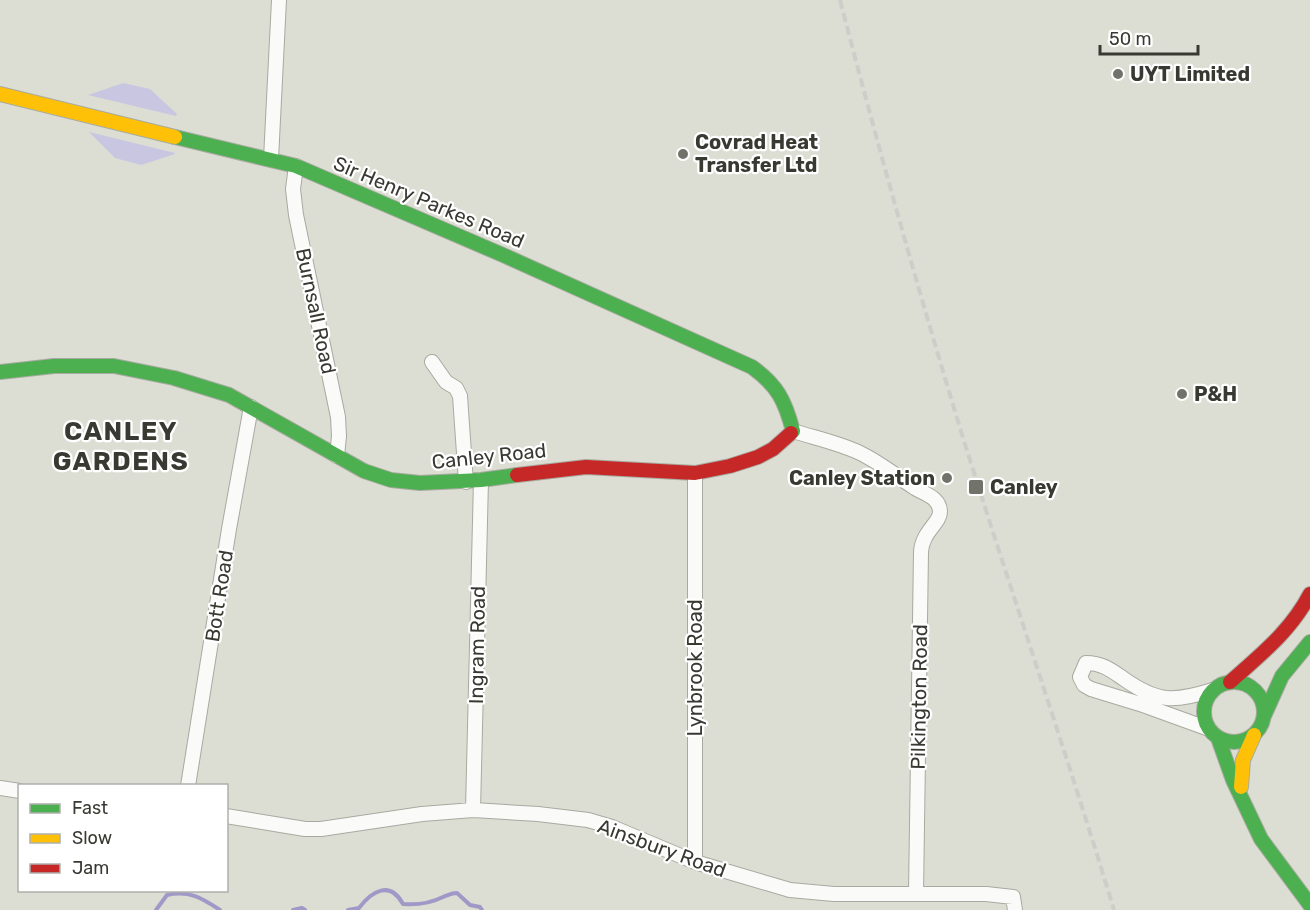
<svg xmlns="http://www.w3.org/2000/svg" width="1310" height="910" font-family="Rubik,sans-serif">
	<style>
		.green { fill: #c8c6e1 }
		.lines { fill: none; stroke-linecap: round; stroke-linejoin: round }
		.stream { stroke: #a099c8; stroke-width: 4 }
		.street-casing { stroke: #a8aaa1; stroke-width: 16 }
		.fast-casing { stroke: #a8aaa1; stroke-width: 16 }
		.slow-casing { stroke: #a8aaa1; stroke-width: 16 }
		.jam-casing { stroke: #a8aaa1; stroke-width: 16 }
		.street { stroke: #fafaf8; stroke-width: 14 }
		.fast { stroke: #4caf50; stroke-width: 14 }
		.slow { stroke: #ffc107; stroke-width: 14 }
		.jam { stroke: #c62828; stroke-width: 14 }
		.rail { stroke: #cdcdca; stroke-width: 4; stroke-dasharray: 9 4.5; stroke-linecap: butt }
		.poi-dot { fill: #71736a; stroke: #fff; stroke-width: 2 }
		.labels { text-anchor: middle; stroke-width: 4.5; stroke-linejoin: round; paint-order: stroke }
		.poi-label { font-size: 20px; font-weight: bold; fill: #383a32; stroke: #fff; text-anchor: start }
		.street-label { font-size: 20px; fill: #383a32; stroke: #fff }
		.district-label { font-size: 26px; font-weight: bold; letter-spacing: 1.5px; fill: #383a32; stroke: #fff }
	</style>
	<rect width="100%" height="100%" fill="#dcded3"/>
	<!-- green -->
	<path class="green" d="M 123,83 L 150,89 L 177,114 L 176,116 L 88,95 Z
		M 89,132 L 175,153 L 175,154 L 141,165 L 115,158 Z"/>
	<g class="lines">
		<!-- stream -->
		<path class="stream" d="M 156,910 L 167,895 C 189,890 202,898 220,910
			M 293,910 L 302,908 L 305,910
			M 348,910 L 359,908 C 372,891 390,880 403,904 C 416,905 431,903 443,897 C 449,895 451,893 457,893 L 470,905 L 480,907 L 482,910"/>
		<!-- street casing -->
		<g class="street-casing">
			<path id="street" d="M 271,159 L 279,0
				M 296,166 L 293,189 L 296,215 L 338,417 L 339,436 L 337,456
				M 432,362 L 446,382 L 456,388 L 460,396 L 466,482
				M 793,431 C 815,438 839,443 860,453 C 879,462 896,476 915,488 C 924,494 940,497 940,512 C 940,523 922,532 921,552 L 916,893
				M 1209,729 L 1140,704 L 1091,689 L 1084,685 L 1080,677 L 1086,663 C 1102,663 1111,670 1124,679 C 1158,703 1175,702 1213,690
				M 188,786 L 229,529 L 251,407
				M 0,788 L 20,791
				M 473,810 L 481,480
				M 226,816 L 305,829 L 321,829 L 422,814 L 473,810 L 538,814 L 588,820 L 612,827 L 695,862 L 790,890 L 834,894 L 986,894 L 1013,897 L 1015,910
				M 695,862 L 695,473"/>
		</g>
		<!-- fast casing -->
		<g class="fast-casing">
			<path id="fast" d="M 175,137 L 296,166 L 503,255 L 752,367 C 778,386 785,401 793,431 L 791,433
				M 0,372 L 54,366 L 114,366 L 174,378 L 229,395 L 364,471 L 391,480 L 420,483 L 481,480 L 517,475
				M1204 712a30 30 0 1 1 60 0a30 30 0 1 1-60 0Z
				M 1264,716 L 1282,676 L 1310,642
				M 1218,738 L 1233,780 L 1261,839 L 1310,905"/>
		</g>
		<!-- slow casing -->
		<g class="slow-casing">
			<path id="slow" d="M 0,94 L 175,137
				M 1241,787 L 1243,760 L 1254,735"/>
		</g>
		<!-- jam casing -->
		<g class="jam-casing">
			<path id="jam" d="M 517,475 L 586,467 L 695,473 L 730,466 L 758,457 L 773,449 L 791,433
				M 1230,682 C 1260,655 1291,631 1310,594"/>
		</g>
		<!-- street -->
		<use href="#street" class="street"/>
		<!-- fast -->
		<use href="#fast" class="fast"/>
		<!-- slow -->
		<use href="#slow" class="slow"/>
		<!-- jam -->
		<use href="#jam" class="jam"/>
		<!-- rail -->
		<path class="rail" d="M 840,0 C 877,143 917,286 960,428 C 1010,589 1065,748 1114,910"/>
	</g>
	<!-- markers -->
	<g class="poi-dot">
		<circle cx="1118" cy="74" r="6"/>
		<circle cx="683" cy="154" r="6"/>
		<circle cx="1182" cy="394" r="6"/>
		<circle cx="947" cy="478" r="6"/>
		<rect x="968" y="479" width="16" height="16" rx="3"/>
	</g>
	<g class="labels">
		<!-- poi labels -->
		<g class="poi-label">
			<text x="1130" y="81">UYT Limited</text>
			<text x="695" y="149">Covrad Heat<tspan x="695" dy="23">Transfer Ltd</tspan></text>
			<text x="1194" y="401">P&amp;H</text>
			<text x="935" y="485" text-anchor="end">Canley Station</text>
			<text x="990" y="494">Canley</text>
		</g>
		<!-- street labels -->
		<g class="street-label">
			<text transform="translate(429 202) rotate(23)" y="7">Sir Henry Parkes Road</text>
			<text transform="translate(316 311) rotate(78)" y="7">Burnsall Road</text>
			<text transform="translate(489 456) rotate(-6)" y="7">Canley Road</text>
			<text transform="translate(219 596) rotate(-81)" y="7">Bott Road</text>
			<text transform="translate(477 645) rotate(-89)" y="7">Ingram Road</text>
			<text transform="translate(695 668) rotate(-90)" y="7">Lynbrook Road</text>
			<text transform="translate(919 697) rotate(-89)" y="7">Pilkington Road</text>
			<text transform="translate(662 848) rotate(20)" y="7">Ainsbury Road</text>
		</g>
		<!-- district labels -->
		<g class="district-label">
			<text x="121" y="440">CANLEY<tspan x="121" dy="30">GARDENS</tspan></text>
		</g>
	</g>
	<!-- legend -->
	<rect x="18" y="784" width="210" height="108" fill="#ffffff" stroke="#afb0ad" stroke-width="1.5"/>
	<rect x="30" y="804" width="30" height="9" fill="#4caf50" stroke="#afb0ad" stroke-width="1.5"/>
	<text x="72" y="814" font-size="18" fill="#383a32">Fast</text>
	<rect x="30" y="834" width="30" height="9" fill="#ffc107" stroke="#afb0ad" stroke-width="1.5"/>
	<text x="72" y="844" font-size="18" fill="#383a32">Slow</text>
	<rect x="30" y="864" width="30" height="9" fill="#c62828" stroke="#afb0ad" stroke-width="1.5"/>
	<text x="72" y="874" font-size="18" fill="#383a32">Jam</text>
	<!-- scale -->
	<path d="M1100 45v9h98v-9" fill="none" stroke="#383a32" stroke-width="3"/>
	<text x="1109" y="45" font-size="18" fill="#383a32" stroke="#ffffff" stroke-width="4.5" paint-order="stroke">50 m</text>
</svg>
